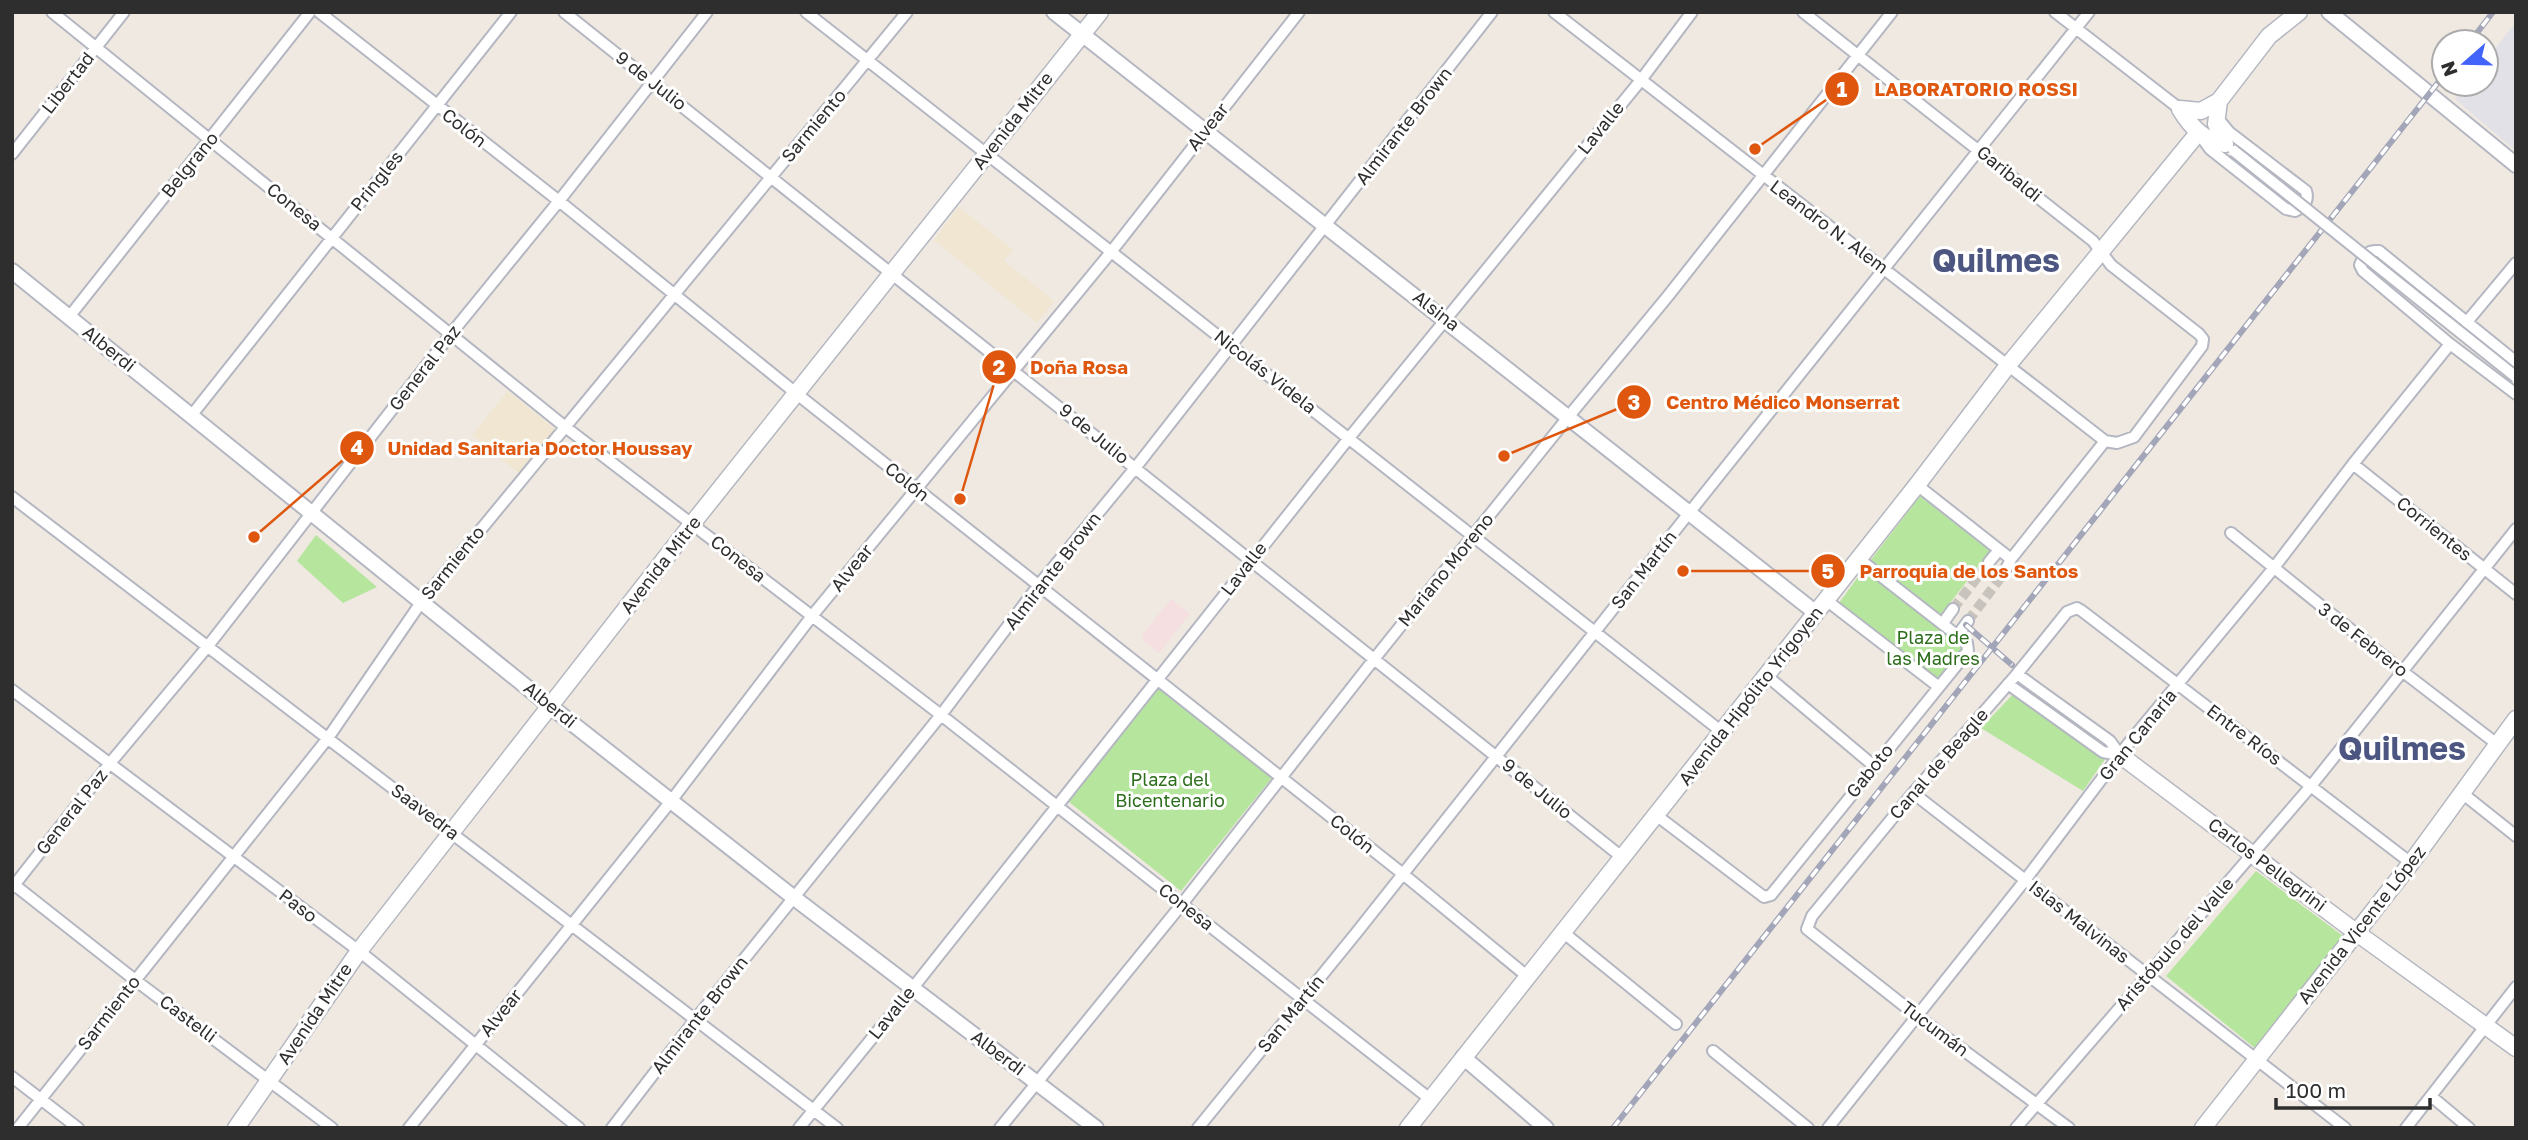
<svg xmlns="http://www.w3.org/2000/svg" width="2528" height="1140" font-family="'Golos Text',sans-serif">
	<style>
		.industrial { fill: #e3e1e8 }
		.education { fill: #f0e6d1 }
		.medical { fill: #f5dfe0 }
		.green { fill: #b6e59e }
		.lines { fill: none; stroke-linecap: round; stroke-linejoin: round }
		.minor-tunnel { stroke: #c8c4bd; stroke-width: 10; stroke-dasharray: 10 5; stroke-linecap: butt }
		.minor-casing { stroke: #b4b7c1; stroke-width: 14 }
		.tertiary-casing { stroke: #b4b7c1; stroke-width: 18 }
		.secondary-casing { stroke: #b4b7c1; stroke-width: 19 }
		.minor { stroke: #fff; stroke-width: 10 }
		.tertiary { stroke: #fff; stroke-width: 14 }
		.secondary { stroke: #fff; stroke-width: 16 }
		.rail-casing { stroke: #a3a6b8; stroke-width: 6 }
		.rail { stroke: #fff; stroke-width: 3.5; stroke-dasharray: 10; stroke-linecap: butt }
		.minor-bridge-casing { stroke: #b4b7c1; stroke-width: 14; stroke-linecap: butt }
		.minor-bridge { stroke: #fff; stroke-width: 10 }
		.labels { text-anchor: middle; stroke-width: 6; stroke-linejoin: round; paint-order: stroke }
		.street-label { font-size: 18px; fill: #2e2e2e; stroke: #fff }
		.park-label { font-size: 18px; fill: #2c6e1b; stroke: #fff }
		.town-label { font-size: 32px; font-weight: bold; fill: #4d5680; stroke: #fff }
		.leader { fill: none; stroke: #df570e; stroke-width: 2.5 }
		.callout-dot { fill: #df570e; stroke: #fff; stroke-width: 2.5 }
		.mark-label { font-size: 21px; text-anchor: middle; font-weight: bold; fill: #fff }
		.callout-label { font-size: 19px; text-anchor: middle; font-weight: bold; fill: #df570e; stroke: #fff; stroke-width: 6; stroke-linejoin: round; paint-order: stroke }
	</style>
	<rect width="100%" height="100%" fill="#efe9e1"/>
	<!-- industrial -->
	<path class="industrial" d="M 2516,22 L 2516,151 L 2455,99 L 2467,84 L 2486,84 L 2486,60 Z"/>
	<!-- education -->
	<path class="education" d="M 959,207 L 1013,250 L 1004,261 L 1054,301 L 1037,323 L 934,240 Z
		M 508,391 L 556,430 L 520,474 L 472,435 Z"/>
	<!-- medical -->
	<path class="medical" d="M 1171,599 L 1190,614 L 1159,653 L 1142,640 L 1144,637 L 1142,635 Z"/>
	<!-- green -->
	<path class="green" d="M 1920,496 L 1990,551 L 1940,616 L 1870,561 Z
		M 316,535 L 377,587 L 343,603 L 297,561 Z
		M 1863,570 L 1966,646 L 1941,681 L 1839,603 Z
		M 1161,685 L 1274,775 L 1181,891 L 1069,802 Z
		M 2017,690 L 2110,752 L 2083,791 L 1981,728 Z
		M 2256,871 L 2343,936 L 2255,1048 L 2166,976 Z"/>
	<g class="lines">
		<!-- minor-tunnel -->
		<path class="minor-tunnel" d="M 1953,609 L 1989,562
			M 1968,621 L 2004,573"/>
		<!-- minor casing -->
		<g class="minor-casing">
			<path id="minor" d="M 52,12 L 564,426 L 941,715 L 1430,1099
				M 319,12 L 559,201 L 797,394 L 1403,874 L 1528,977
				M 564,12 L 1623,858
				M 806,12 L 1722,732
				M 1554,12 L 2105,441 L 2117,443 L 2134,437 L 2202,346 L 2203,339 L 2199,334 L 2111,265 L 2093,241 L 1803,12
				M 2055,12 L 2180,109
				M 2202,138 L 2210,149 L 2286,209 L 2295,211 C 2303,207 2309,201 2306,191 L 2229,132 L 2220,121
				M 12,154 L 124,12
				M 69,317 L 310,12
				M 2466,323 L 2516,263
				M 2516,362 L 2379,251 C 2367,250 2364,255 2360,265 L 2363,271 L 2450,344 L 2516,394
				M 191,416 L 511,12
				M 2353,464 L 2516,594
				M 1917,485 L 2011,559
				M 12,497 L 837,1128
				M 2231,533 L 2402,671 L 2497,744
				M 1989,562 L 1999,550
				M 2004,573 L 2011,559 L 2105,441
				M 1826,600 L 1939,687
				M 1943,623 L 1953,609
				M 1958,635 L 1968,621
				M 2017,674 L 2110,741 L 2120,755
				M 1767,676 L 1874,766
				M 2008,684 L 2103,752 L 2120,755
				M 12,690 L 359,951 L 579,1128
				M 1913,793 L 2345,1128
				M 2462,793 L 2516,836
				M 1656,815 L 1764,897 L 1771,895 L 1968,651 L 1967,643 L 1859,559
				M 12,883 L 135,980 L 332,1128
				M 12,888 L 111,762 L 208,646 L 450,335 L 559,201 L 707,12
				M 1564,933 L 1676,1024
				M 1713,1051 L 1808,1128
				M 12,1077 L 78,1128
				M 2431,1096 L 2469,1128
				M 18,1128 L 328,738 L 422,601 L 907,12
				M 409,1128 L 671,801 L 812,616 L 1111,252 L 1299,12
				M 612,1128 L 695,1020 L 941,715 L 1038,586 L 1136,467 L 1492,12
				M 799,1128 L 912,989 L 1349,438 L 1641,80 L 1692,12
				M 1000,1128 L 1182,904 L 1375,658 L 1569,416 L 1668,296 L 1892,12
				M 1198,1128 L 1357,932 L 1689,513 L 2089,12
				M 1828,1128 L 2026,879 L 2128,744 L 2273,569 L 2353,464 L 2450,344
				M 2016,1128 L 2311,786 L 2516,529
				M 2069,1128 L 1917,1016 L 1807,929 L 1812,916 L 1913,793 L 2017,674 L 2067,612 L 2077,608 L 2082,611 L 2411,863
				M 2406,1128 L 2516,987"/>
		</g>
		<!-- tertiary casing -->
		<g class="tertiary-casing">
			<path id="tertiary" d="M 1054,12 L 1816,613
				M 2329,12 L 2516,165
				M 12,271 L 550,706 L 793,897 L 1096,1128
				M 1463,1057 L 1546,1128"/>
		</g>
		<!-- secondary casing -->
		<g class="secondary-casing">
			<path id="secondary" d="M 2219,101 L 2216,124 L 2225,144
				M 2180,109 L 2201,111 L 2219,101 L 2269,36 L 2299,12
				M 2180,109 C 2191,127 2204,141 2225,144
				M 2120,755 L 2357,933 L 2516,1048
				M 236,1128 L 359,951 L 692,524 L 1100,12
				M 1408,1128 L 1917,485 L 2009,364 L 2198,133
				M 2203,1128 L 2411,863 L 2516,719"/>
		</g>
		<!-- minor -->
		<use href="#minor" class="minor"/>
		<!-- tertiary -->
		<use href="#tertiary" class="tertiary"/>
		<!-- secondary -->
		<use href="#secondary" class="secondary"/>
		<!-- rail casing -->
		<g class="rail-casing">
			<path id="rail" d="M 2470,42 L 2493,12
				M 1966,625 L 2012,665
				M 1613,1128 L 2444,75"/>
		</g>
		<!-- rail -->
		<use href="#rail" class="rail"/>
		<!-- minor-bridge casing -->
		<g class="minor-bridge-casing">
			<path id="minor-bridge" d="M 2234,151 L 2516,377"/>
		</g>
		<!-- minor-bridge -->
		<use href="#minor-bridge" class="minor-bridge"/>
	</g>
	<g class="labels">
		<!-- street labels -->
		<g class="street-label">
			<text transform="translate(651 81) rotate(38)" y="6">9 de Julio</text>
			<text transform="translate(68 83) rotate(-52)" y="6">Libertad</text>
			<text transform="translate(1013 121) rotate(-52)" y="6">Avenida Mitre</text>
			<text transform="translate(814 126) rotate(-50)" y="6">Sarmiento</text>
			<text transform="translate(1404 126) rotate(-52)" y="6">Almirante Brown</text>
			<text transform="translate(1208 127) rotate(-52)" y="6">Alvear</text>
			<text transform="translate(464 128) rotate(38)" y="6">Colón</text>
			<text transform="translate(1601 128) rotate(-51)" y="6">Lavalle</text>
			<text transform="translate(190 165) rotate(-51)" y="6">Belgrano</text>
			<text transform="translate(2009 174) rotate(39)" y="6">Garibaldi</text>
			<text transform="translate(377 181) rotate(-51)" y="6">Pringles</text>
			<text transform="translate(294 207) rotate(39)" y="6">Conesa</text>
			<text transform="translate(1829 227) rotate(37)" y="6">Leandro N. Alem</text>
			<text transform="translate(1436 311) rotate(38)" y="6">Alsina</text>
			<text transform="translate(109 349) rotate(39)" y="6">Alberdi</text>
			<text transform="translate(425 368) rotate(-52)" y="6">General Paz</text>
			<text transform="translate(1265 372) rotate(38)" y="6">Nicolás Videla</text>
			<text transform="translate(1094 434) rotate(39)" y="6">9 de Julio</text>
			<text transform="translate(907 482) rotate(39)" y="6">Colón</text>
			<text transform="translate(2434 529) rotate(39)" y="6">Corrientes</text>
			<text transform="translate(738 559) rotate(38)" y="6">Conesa</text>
			<text transform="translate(453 563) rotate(-51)" y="6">Sarmiento</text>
			<text transform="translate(661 565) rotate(-52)" y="6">Avenida Mitre</text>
			<text transform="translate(852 568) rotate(-51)" y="6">Alvear</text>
			<text transform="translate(1244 569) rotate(-52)" y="6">Lavalle</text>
			<text transform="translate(1446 570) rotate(-51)" y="6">Mariano Moreno</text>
			<text transform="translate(1644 570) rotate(-52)" y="6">San Martín</text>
			<text transform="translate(1053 571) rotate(-52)" y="6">Almirante Brown</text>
			<text transform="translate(2363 640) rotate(38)" y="6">3 de Febrero</text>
			<text transform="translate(1751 696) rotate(-52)" y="6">Avenida Hipólito Yrigoyen</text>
			<text transform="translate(550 705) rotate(39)" y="6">Alberdi</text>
			<text transform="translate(2138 735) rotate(-51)" y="6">Gran Canaria</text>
			<text transform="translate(2244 735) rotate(37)" y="6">Entre Ríos</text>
			<text transform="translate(1939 764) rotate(-49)" y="6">Canal de Beagle</text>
			<text transform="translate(1870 771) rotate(-51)" y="6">Gaboto</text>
			<text transform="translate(1537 789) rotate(39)" y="6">9 de Julio</text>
			<text transform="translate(72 812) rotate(-52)" y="6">General Paz</text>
			<text transform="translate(425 812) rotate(37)" y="6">Saavedra</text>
			<text transform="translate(1352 834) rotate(39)" y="6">Colón</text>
			<text transform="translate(2267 865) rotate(37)" y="6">Carlos Pellegrini</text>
			<text transform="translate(298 906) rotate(37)" y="6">Paso</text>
			<text transform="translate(1186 907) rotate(38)" y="6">Conesa</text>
			<text transform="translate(2079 922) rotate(38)" y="6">Islas Malvinas</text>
			<text transform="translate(2362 925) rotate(-52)" y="6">Avenida Vicente López</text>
			<text transform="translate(2175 944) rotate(-49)" y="6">Aristóbulo del Valle</text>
			<text transform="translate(109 1013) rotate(-52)" y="6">Sarmiento</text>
			<text transform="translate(501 1013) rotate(-51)" y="6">Alvear</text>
			<text transform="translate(892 1013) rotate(-51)" y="6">Lavalle</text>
			<text transform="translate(315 1014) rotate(-56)" y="6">Avenida Mitre</text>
			<text transform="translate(1291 1014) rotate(-51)" y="6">San Martín</text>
			<text transform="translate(700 1015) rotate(-52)" y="6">Almirante Brown</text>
			<text transform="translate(188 1019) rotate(37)" y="6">Castelli</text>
			<text transform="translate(1935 1029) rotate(37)" y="6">Tucumán</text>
			<text transform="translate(998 1053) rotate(37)" y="6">Alberdi</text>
		</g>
		<!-- park labels -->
		<g class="park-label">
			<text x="1933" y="644">Plaza de<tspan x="1933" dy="21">las Madres</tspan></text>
			<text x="1170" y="786">Plaza del<tspan x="1170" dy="21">Bicentenario</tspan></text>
		</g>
		<!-- town labels -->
		<g class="town-label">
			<text x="1996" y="272">Quilmes</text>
			<text x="2402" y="760">Quilmes</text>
		</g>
	</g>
	<!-- callouts -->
	<path class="leader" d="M1755 149L1842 89M960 499L999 367M1504 456L1634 402M254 537L357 448M1683 571L1828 571"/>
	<g class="callout-dot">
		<circle cx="1755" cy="149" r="7"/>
		<circle cx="960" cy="499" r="7"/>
		<circle cx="1504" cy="456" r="7"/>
		<circle cx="254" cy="537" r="7"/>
		<circle cx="1683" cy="571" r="7"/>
		<circle cx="1842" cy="89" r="18"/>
		<circle cx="999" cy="367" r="18"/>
		<circle cx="1634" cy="402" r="18"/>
		<circle cx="357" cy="448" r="18"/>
		<circle cx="1828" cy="571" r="18"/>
	</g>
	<g class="mark-label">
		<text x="1842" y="97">1</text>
		<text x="999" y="375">2</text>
		<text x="1634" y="410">3</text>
		<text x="357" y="455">4</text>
		<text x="1828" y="579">5</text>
	</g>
	<g class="callout-label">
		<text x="1976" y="96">LABORATORIO ROSSI</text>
		<text x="1079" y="374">Doña Rosa</text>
		<text x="1783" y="409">Centro Médico Monserrat</text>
		<text x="540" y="455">Unidad Sanitaria Doctor Houssay</text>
		<text x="1969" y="578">Parroquia de los Santos</text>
	</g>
	<!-- border -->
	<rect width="2528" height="1140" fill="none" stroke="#2e2e2e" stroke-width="28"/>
	<!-- north arrow -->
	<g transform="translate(2465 63) rotate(250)"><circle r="33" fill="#ffffff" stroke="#ababab" stroke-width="2"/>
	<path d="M0-5L12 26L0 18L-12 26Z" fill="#4264fb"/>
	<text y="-10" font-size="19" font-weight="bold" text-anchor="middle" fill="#2e2e2e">N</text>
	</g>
	<!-- scale -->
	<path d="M2276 1098v10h154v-10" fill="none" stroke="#2e2e2e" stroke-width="3.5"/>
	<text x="2286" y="1098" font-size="21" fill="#2e2e2e" stroke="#ffffff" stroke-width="5" paint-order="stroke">100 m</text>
</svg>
